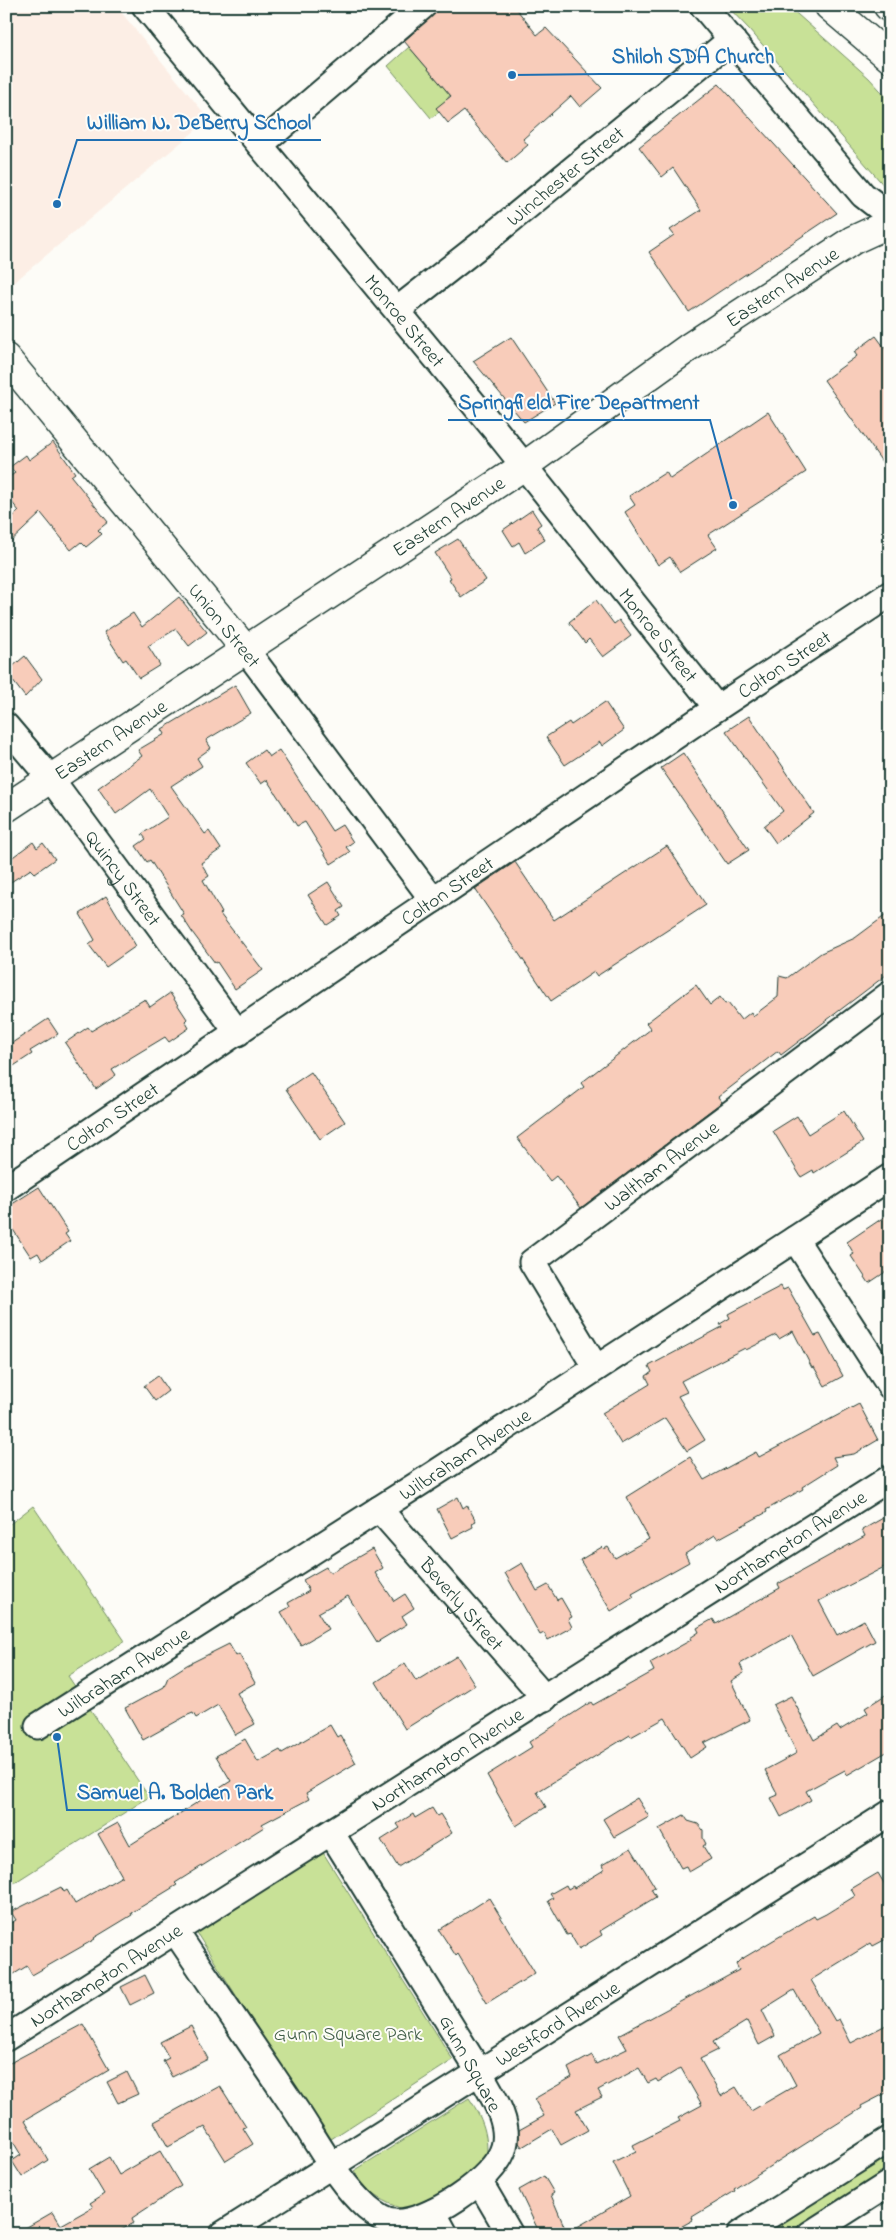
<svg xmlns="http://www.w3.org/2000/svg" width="896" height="2240" font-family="'Indie Flower',sans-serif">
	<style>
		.built { fill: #fceee5 }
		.green { fill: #c8e197; stroke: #748f66 }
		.building { fill: #f8ccba; stroke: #1f3d34; fill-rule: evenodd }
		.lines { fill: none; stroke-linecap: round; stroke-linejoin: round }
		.street-casing { stroke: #1f3d34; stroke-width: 29 }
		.secondary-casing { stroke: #1f3d34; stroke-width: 31 }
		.primary-casing { stroke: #1f3d34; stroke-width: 31 }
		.street { stroke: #fdfcf7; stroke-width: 25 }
		.secondary { stroke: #fdfcf7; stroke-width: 28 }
		.primary { stroke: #fdfcf7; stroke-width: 28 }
		.labels { text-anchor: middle; stroke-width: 4; stroke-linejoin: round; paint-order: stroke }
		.street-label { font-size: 20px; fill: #1f3d34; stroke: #fdfcf7 }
		.park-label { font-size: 20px; fill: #415e48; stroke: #fdfcf7 }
		.leader { fill: none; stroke: #1f6fb2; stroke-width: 2 }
		.callout-dot { fill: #1f6fb2; stroke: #fdfcf7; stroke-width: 2 }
		.callout-label { font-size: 21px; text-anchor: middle; font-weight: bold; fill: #1f6fb2; stroke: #fdfcf7; stroke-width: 4; stroke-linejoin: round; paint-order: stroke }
	</style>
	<rect width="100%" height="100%" fill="#fdfcf7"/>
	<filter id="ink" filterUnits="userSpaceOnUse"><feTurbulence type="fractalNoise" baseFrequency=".02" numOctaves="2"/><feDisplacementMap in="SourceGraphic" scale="10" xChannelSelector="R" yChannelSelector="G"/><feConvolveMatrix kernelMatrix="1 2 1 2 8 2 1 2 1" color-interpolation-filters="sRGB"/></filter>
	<g filter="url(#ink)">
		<!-- built -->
		<path class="built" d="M 6,6 L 116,6 L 209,119 L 6,289 Z"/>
		<!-- green -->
		<path class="green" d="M 727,6 L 788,6 L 869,78 L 890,101 L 890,185 L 886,188 L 749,29 Z
			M 409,47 L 450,95 L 439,112 L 431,118 L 388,66 Z
			M 33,1506 L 125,1641 L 68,1676 L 149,1797 L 6,1888 L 6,1527 Z
			M 322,1851 L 453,2060 L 328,2141 L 196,1932 Z
			M 469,2098 C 485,2121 491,2143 484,2170 C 481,2183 479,2195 470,2205 C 450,2228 395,2210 374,2195 C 366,2189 360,2179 354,2171 Z
			M 890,2153 L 890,2168 L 786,2234 L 762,2234 Z"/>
		<!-- building -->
		<path class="building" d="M 443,6 L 514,6 L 537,35 L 546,28 L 602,88 L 580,107 L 571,96 L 523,139 L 528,145 L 507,163 L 464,111 L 448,123 L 436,108 L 451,96 L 404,41 Z
			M 719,84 L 837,213 L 689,312 L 649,252 L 674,235 L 670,230 L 701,210 L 673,168 L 662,177 L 639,147 Z
			M 876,336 L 890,355 L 890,473 L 824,380 L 857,356 L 854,352 Z
			M 511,337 L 555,403 L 524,422 L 473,361 Z
			M 768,412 L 806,472 L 708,535 L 717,548 L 680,572 L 670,557 L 658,565 L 625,512 L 635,505 L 629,496 L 666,472 L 670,479 Z
			M 53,442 L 75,473 L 71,476 L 108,522 L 98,530 L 102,534 L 86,547 L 81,542 L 71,550 L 41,513 L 6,546 L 6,523 L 19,511 L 6,495 L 6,479 L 15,473 L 10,467 L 26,455 L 29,460 Z
			M 532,510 L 541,524 L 537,527 L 545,540 L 525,553 L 519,542 L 513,546 L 503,530 Z
			M 458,539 L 486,580 L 461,597 L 449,579 L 451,578 L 435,553 Z
			M 179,597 L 207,632 L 189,646 L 176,629 L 148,646 L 160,665 L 139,678 L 126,659 L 123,661 L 104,632 L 133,613 L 142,627 Z
			M 596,600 L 614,624 L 619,620 L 631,636 L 603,657 L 589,639 L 585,643 L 569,622 Z
			M 25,656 L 42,679 L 25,697 L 6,672 Z
			M 235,685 L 251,713 L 206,740 L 211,748 L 197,758 L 202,766 L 171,786 L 205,834 L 209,831 L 221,849 L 201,863 L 209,876 L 203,880 L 222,913 L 220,914 L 263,970 L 235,989 L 217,962 L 215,963 L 192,932 L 181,915 L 184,914 L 150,860 L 147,862 L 136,846 L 146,839 L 142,834 L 168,817 L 150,789 L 116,814 L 98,788 L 142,756 L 138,750 L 165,734 L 162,729 Z
			M 605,702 L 624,730 L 602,746 L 600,742 L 565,765 L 546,737 L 569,722 L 571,725 Z
			M 749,716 L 814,813 L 776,843 L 764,826 L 783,811 L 726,731 Z
			M 264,750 L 269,757 L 279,750 L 332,831 L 342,825 L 353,842 L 346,847 L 350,852 L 331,864 L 305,822 L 297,826 L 267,780 L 261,784 L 246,763 Z
			M 683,753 L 749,850 L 727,864 L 661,768 Z
			M 33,842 L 37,848 L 43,843 L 55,859 L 35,873 L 31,869 L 6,885 L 6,862 Z
			M 667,846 L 706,905 L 597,976 L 594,972 L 551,1001 L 475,889 L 515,862 L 554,920 Z
			M 328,882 L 344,907 L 338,911 L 341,916 L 327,925 L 308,895 Z
			M 106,896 L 136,946 L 106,967 L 89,945 L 95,940 L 80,914 Z
			M 890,912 L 890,972 L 781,1055 L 778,1051 L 718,1097 L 722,1102 L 581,1208 L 556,1176 L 550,1181 L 517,1138 L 584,1087 L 581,1083 L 651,1029 L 646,1023 L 696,985 L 710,1005 L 720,997 L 725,1004 L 728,1003 L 741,1020 L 751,1012 L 753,1016 L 778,997 L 779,976 L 787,978 L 821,953 L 855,938 Z
			M 170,993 L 187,1019 L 185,1021 L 189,1028 L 169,1042 L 165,1037 L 112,1069 L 116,1075 L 96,1089 L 65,1043 L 88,1027 L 91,1031 L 145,999 L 150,1007 Z
			M 48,1019 L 58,1034 L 30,1051 L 32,1054 L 6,1071 L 6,1047 Z
			M 311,1072 L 345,1122 L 320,1139 L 286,1089 Z
			M 844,1111 L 863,1142 L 814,1173 L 813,1170 L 801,1177 L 773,1131 L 797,1116 L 808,1134 Z
			M 39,1187 L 68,1232 L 65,1234 L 70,1241 L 42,1260 L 38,1253 L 31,1257 L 6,1219 L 6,1208 Z
			M 890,1213 L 890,1269 L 869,1283 L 851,1256 L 854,1254 L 847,1242 Z
			M 781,1286 L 783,1290 L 788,1288 L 815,1336 L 820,1334 L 843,1376 L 825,1386 L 814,1367 L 812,1368 L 793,1331 L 779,1339 L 776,1335 L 746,1350 L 745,1348 L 681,1381 L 687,1392 L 678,1396 L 705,1440 L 687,1451 L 665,1418 L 621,1444 L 602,1413 L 650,1384 L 646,1376 L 652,1372 L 649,1366 L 722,1327 L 720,1324 L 730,1318 L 728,1314 Z
			M 158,1376 L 168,1391 L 155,1401 L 144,1386 Z
			M 859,1404 L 878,1440 L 854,1454 L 833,1457 L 837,1465 L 802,1487 L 803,1489 L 766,1510 L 767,1512 L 718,1539 L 715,1535 L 685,1554 L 689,1562 L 632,1594 L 634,1597 L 611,1611 L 580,1560 L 602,1547 L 604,1549 L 608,1547 L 615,1558 L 649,1539 L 626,1497 L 690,1457 L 704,1480 L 756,1452 L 759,1457 Z
			M 458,1497 L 463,1508 L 467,1505 L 476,1521 L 472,1523 L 473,1527 L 452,1538 L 437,1509 Z
			M 890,1514 L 890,1564 L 819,1601 L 837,1635 L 864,1620 L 875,1641 L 813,1676 L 791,1635 L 740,1664 L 744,1673 L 731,1681 L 750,1720 L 704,1743 L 707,1747 L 690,1758 L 665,1718 L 631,1737 L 630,1735 L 537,1792 L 546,1807 L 516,1826 L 487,1775 L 532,1747 L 529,1742 L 591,1702 L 593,1705 L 654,1671 L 650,1663 L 691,1640 L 690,1638 L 699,1632 L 697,1628 L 713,1619 L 716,1624 L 780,1588 L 778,1584 L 865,1536 L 862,1530 Z
			M 372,1549 L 383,1568 L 375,1573 L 394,1601 L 405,1594 L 414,1608 L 402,1616 L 407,1624 L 377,1642 L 348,1596 L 318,1613 L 328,1629 L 301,1645 L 281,1612 L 290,1607 L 288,1603 L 309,1591 L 303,1580 L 326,1567 L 330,1573 Z
			M 522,1563 L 537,1591 L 548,1585 L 557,1600 L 561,1598 L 572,1617 L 568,1619 L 572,1627 L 548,1640 L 544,1633 L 540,1635 L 505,1573 Z
			M 229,1644 L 236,1656 L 239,1654 L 255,1683 L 237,1693 L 255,1724 L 235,1735 L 218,1705 L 196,1718 L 193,1713 L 188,1715 L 143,1740 L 125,1708 L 164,1687 L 168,1677 L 187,1665 Z
			M 457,1656 L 475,1685 L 405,1729 L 376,1682 L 405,1663 L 416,1681 Z
			M 890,1692 L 890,1750 L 847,1775 L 845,1770 L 806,1791 L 811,1800 L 781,1817 L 771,1798 L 778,1795 L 765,1770 L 797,1753 L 773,1705 L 791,1696 L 814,1740 L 837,1726 L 840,1730 L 868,1713 L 865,1708 Z
			M 330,1725 L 337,1737 L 340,1735 L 356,1763 L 306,1793 L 309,1799 L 262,1824 L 264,1827 L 175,1883 L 177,1885 L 131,1913 L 132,1915 L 94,1938 L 95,1939 L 32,1975 L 27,1966 L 6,1979 L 6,1926 L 16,1920 L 11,1912 L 61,1887 L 64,1892 L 67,1890 L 75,1904 L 122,1876 L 98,1834 L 118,1823 L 130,1845 L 231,1781 L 216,1756 L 245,1739 L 258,1762 L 280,1750 L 282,1753 Z
			M 637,1798 L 649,1817 L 614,1837 L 603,1819 Z
			M 432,1808 L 437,1816 L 440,1814 L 452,1833 L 398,1867 L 381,1840 L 400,1828 L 397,1824 L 413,1814 L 415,1818 Z
			M 684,1815 L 688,1821 L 698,1824 L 703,1830 L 703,1838 L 706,1844 L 703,1846 L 711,1859 L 689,1872 L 686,1866 L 681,1868 L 659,1829 Z
			M 631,1848 L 655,1887 L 651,1889 L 656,1897 L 600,1931 L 602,1935 L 579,1949 L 570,1934 L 567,1935 L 548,1901 L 553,1898 L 550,1894 L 566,1885 L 568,1889 L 573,1886 L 574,1888 L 604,1870 L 602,1865 Z
			M 878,1873 L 890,1893 L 890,1937 L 873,1946 L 871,1943 L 811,1980 L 835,2021 L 839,2019 L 851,2043 L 890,2023 L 890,2091 L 861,2106 L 862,2108 L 734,2189 L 735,2191 L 692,2217 L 693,2220 L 668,2234 L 540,2234 L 519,2190 L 544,2176 L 554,2193 L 551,2195 L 567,2233 L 630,2196 L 613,2162 L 636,2151 L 633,2145 L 680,2121 L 678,2118 L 702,2105 L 681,2068 L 658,2082 L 656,2079 L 648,2083 L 639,2068 L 598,2090 L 602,2097 L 576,2110 L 588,2130 L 561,2145 L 552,2129 L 522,2147 L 519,2143 L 519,2130 L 544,2116 L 534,2099 L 572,2077 L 568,2068 L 592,2055 L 596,2064 L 627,2049 L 619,2035 L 739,1970 L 736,1964 L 740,1960 L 814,1916 L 816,1919 L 826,1914 L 855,1896 L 851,1889 ZM 794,1990 L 819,2033 L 780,2055 L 796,2085 L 751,2111 L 736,2087 L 721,2096 L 700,2059 L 718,2050 L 713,2042 L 747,2021 L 759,2045 L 775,2036 L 762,2010 Z
			M 489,1898 L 535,1973 L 487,2003 L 458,1954 L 456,1956 L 439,1930 Z
			M 145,1975 L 154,1993 L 130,2005 L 121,1987 Z
			M 83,2024 L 109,2070 L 25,2120 L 48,2160 L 22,2177 L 12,2161 L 21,2155 L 6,2130 L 6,2065 Z
			M 191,2026 L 208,2059 L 172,2077 L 163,2061 L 169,2058 L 160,2042 Z
			M 127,2072 L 138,2094 L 118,2103 L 107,2082 Z
			M 220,2086 L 246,2127 L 243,2128 L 253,2144 L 226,2161 L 205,2127 L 168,2147 L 154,2122 Z
			M 160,2151 L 181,2186 L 132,2218 L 134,2223 L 114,2234 L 15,2234 L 53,2212 L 61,2225 L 93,2207 L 90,2203 L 104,2194 L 89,2169 L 109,2157 L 119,2175 Z"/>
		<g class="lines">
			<!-- street casing -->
			<g class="street-casing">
				<g id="street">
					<path id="s1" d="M 145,6 L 493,427 L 717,708"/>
					<path d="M 703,6 L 863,195 L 890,216"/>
					<path d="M 260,145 L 423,6"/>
					<path id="s2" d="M 397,310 L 485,241 L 732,39"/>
					<path d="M 246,650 L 433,900"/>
					<path id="s3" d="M 6,726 L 51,779 L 238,1033"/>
					<path id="s4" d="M 6,1188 L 717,708 L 890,594"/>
					<path d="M 795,1239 L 890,1386"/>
					<path id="s5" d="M 596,1368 L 532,1262 L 890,994"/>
					<path id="s6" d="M 379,1509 L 545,1698"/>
					<path id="s7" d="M 38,1726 L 434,1474 L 890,1177"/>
					<path d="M 175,1931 C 216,1992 257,2053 298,2113 C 319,2145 339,2183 367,2208 C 374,2214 384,2221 393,2222 C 426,2225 496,2179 504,2147 C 511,2122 491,2093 480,2073 L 332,1834"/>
					<path id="s8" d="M 6,2038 L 890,1478"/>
					<path d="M 479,2181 L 510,2234"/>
					<path d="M 433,2212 L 445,2234"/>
					<path id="s9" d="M 223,2234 L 890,1813"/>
					<path d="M 740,2234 L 890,2139"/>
					<path d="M 810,2234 L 890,2183"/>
				</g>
			</g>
			<!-- secondary casing -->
			<g class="secondary-casing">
				<g id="secondary">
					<path d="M 6,358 L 246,650"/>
					<path id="s10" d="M 6,808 L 524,466 L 688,348 L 853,240 L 890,223"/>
				</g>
			</g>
			<!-- primary casing -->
			<g class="primary-casing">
				<path id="primary" d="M 829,6 L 890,58
					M 888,6 L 890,8"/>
			</g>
			<!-- street -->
			<use href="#street" class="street"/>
			<!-- secondary -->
			<use href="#secondary" class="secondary"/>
			<!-- primary -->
			<use href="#primary" class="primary"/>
		</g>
	</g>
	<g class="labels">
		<!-- street labels -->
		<g class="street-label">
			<text dy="7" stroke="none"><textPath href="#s2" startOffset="215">Winchester Street</textPath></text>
			<text dy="7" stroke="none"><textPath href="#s10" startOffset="935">Eastern Avenue</textPath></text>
			<text dy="7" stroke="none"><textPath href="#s1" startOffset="408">Monroe Street</textPath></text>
			<text dy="7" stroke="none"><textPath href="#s10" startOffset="530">Eastern Avenue</textPath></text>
			<text transform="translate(225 625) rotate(51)" y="7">Union Street</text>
			<text dy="7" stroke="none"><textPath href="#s1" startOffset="812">Monroe Street</textPath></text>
			<text dy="7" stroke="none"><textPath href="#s4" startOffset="938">Colton Street</textPath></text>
			<text dy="7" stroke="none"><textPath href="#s10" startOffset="125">Eastern Avenue</textPath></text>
			<text dy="7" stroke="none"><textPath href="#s3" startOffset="192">Quincy Street</textPath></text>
			<text dy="7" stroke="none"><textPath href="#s4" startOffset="532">Colton Street</textPath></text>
			<text dy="7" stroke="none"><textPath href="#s4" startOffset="128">Colton Street</textPath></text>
			<text dy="7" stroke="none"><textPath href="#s5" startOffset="285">Waltham Avenue</textPath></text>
			<text dy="7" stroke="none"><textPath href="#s7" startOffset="506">Wilbraham Avenue</textPath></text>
			<text dy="7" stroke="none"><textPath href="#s8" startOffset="928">Northampton Avenue</textPath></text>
			<text dy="7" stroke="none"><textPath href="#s6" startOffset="126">Beverly Street</textPath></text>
			<text dy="7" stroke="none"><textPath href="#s7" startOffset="101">Wilbraham Avenue</textPath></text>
			<text dy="7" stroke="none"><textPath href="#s8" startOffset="522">Northampton Avenue</textPath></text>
			<text dy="7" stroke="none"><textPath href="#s8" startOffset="118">Northampton Avenue</textPath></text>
			<text dy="7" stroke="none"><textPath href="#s9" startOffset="395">Westford Avenue</textPath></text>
			<text transform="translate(471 2063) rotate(61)" y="7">Gunn Square</text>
		</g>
		<!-- park labels -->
		<g class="park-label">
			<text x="348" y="2040">Gunn Square Park</text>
		</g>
	</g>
	<!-- callouts -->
	<path class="leader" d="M512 75L601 74H784M57 204L77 140H321M733 505L710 420H448M57 1737L67 1810H283"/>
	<g class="callout-dot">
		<circle cx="512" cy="75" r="5"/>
		<circle cx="57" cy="204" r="5"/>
		<circle cx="733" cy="505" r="5"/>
		<circle cx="57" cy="1737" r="5"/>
	</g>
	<g class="callout-label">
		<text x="693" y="63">Shiloh SDA Church</text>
		<text x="199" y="129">William N. DeBerry School</text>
		<text x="579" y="409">Springfield Fire Department</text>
		<text x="175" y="1799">Samuel A. Bolden Park</text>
	</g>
	<!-- margin -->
	<rect width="896" height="2240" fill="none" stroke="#fdfcf7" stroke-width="25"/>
	<rect x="12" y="12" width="871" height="2215" fill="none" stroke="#1f3d34" stroke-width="2" filter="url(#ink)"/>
</svg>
